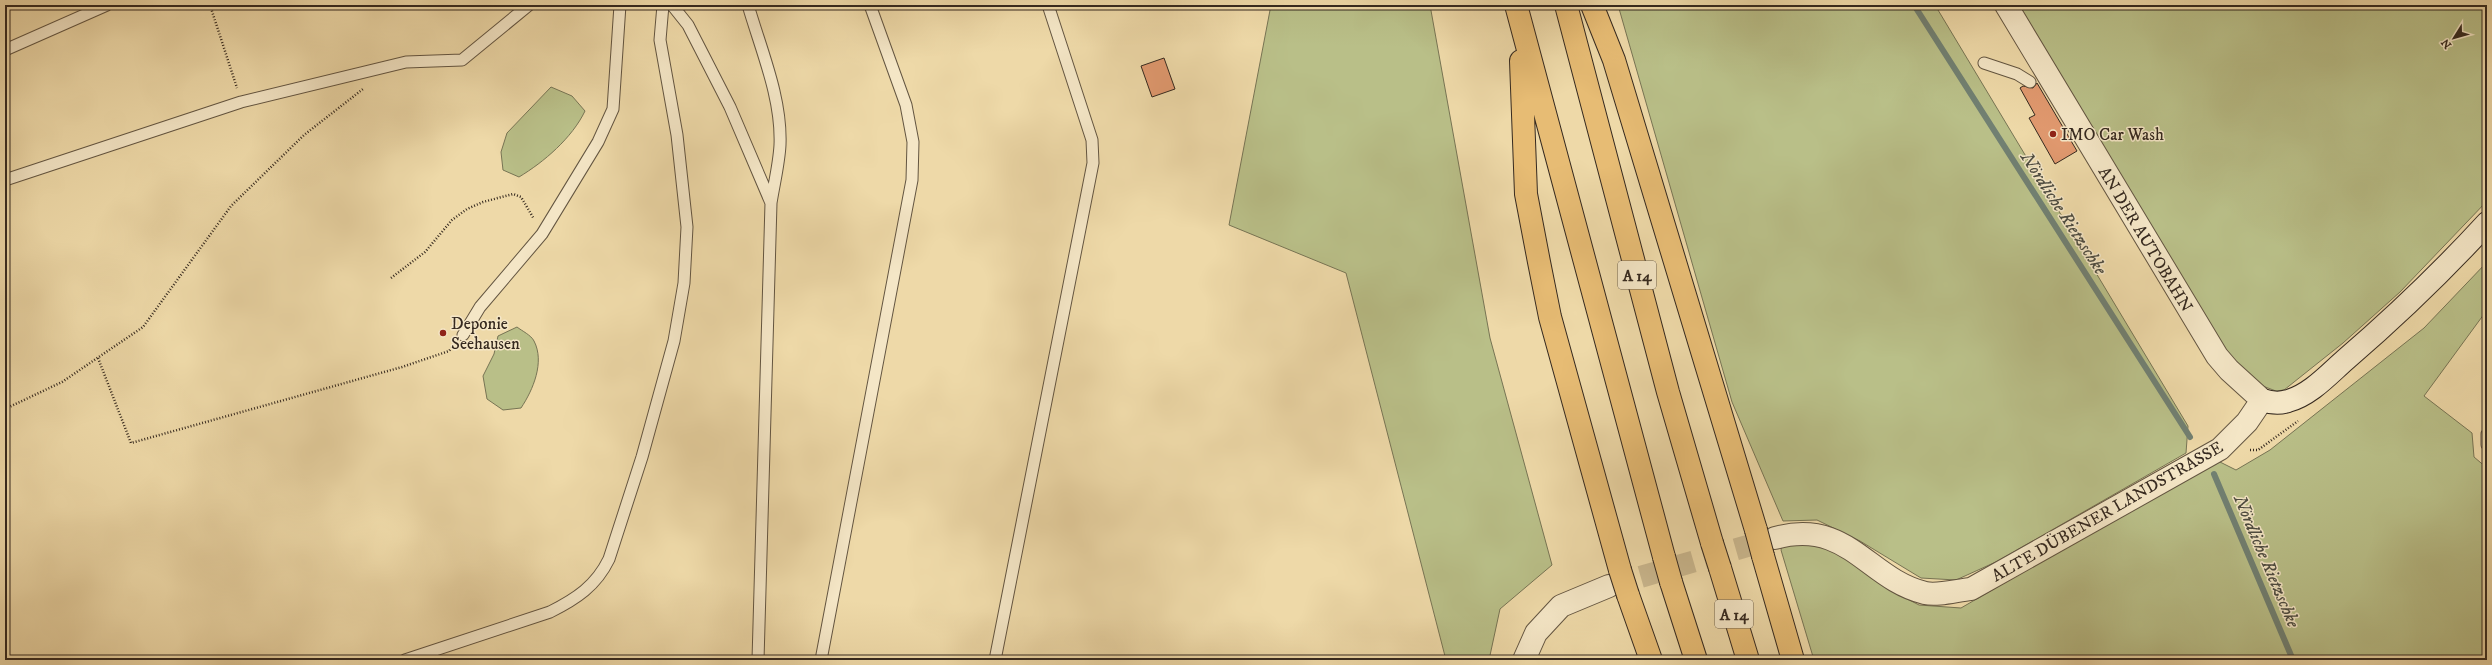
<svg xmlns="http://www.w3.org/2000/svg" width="2492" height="665" font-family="'IM FELL DW Pica',serif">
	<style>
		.green { fill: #b9bf88; stroke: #777454 }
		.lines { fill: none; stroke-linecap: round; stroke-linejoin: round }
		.stream { stroke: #718072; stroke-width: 6 }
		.building { fill: #e1996f; stroke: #35291f }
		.street-tunnel { stroke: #c9b68d; stroke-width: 22; stroke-dasharray: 22 11; stroke-linecap: butt }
		.lane-casing { stroke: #635541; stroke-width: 13 }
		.street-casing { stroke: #635541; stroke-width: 24 }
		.secondary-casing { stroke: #35291f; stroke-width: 24 }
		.highway-casing { stroke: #35291f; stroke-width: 24 }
		.path { stroke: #35291f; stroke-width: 2.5; stroke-dasharray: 1 2; stroke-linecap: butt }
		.lane { stroke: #f4e6c6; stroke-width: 11 }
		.street { stroke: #f4e6c6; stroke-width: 22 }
		.secondary { stroke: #f4e6c6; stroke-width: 22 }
		.highway { stroke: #e7bc74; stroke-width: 22 }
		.highway-bridge-casing { stroke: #35291f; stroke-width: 24; stroke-linecap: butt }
		.highway-bridge { stroke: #e7bc74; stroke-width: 22 }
		.poi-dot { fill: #8f2418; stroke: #f4e6c6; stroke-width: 1.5 }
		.labels { text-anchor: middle; stroke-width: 3; stroke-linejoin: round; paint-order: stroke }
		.shield { fill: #f4e6c6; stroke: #6e6251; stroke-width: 1 }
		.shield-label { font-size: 16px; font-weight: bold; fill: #35291f }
		.poi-label { font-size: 17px; fill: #35291f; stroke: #f4e6c6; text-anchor: start }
		.street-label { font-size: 17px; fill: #35291f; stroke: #f4e6c6 }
		.water-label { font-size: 18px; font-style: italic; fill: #4e4d42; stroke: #f4e6c6 }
	</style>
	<rect width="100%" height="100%" fill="#eed9a8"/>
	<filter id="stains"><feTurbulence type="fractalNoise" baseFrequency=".005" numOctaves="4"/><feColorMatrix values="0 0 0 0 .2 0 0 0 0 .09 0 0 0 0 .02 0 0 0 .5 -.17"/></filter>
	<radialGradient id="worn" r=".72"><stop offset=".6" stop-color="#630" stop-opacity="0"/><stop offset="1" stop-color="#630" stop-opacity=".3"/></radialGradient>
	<!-- green -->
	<path class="green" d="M 1271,5 L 1430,5 L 1490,338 L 1552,565 L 1500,609 L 1489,660 L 1446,660 L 1346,273 L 1229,225 Z
		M 1618,5 L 1935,5 L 2188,426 L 2186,453 L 1998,561 L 1956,580 L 1921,578 L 1860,541 L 1817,520 L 1783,521 L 1732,402 Z
		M 2015,5 L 2487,5 L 2487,201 L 2400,292 L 2343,343 L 2284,390 L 2276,391 L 2260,385 L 2225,351 Z
		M 551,87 L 572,96 L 585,111 C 572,138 544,162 519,177 L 503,170 L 501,152 L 507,133 Z
		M 2487,262 L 2487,310 L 2424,396 L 2472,433 L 2474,457 L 2487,468 L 2487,660 L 1814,660 L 1781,550 L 1782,546 L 1815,544 L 1845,555 L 1888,589 L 1919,605 L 1961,608 L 2216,460 L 2236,470 L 2270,450 L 2424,328 Z
		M 517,327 C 522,331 531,335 534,341 C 545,362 533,390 521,408 L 503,410 L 487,399 L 483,376 L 494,354 L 498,336 Z"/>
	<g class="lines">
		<!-- stream -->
		<path class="stream" d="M 1914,5 L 2190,437
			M 2214,474 L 2293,660"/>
	</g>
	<!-- building -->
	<path class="building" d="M 1164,58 L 1175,89 L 1152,97 L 1141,66 Z
		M 2037,83 L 2077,151 L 2055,164 L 2029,118 L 2035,115 L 2020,88 L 2023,86 L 2033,88 Z"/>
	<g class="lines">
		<!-- street-tunnel -->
		<path class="street-tunnel" d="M 1609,586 L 1775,538"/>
		<!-- lane casing -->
		<g class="lane-casing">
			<path id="lane" d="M 672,5 L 688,25 L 730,107 L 771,203 L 758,660
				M 748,5 C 761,50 782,98 780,145 C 779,164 774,184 771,203
				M 5,50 L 107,5
				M 1984,63 L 2017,74 L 2030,82
				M 5,180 L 241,102 L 406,62 L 462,60 L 529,5
				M 463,335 L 480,307 L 542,234 L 598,142 L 613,109 L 620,5
				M 2487,434 L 2487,445
				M 405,660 L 550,612 C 576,599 596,586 609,559 L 642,457 L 674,341 L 684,283 L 687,227 L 677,135 L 660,40 L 663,5
				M 821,660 L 912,180 L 913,142 L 906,105 L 870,5
				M 995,660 L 1093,163 L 1092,140 L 1048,5"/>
		</g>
		<!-- street casing -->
		<g class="street-casing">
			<path id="street" d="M 1775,538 C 1848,518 1867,579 1925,593 C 1938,596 1958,590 1971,589 L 2220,449 L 2247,422 L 2262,400 L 2229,370 L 2217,356 L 2006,5
				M 1524,660 L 1536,633 L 1561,606 L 1609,586"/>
		</g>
		<!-- secondary casing -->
		<g class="secondary-casing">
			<path id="secondary" d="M 2262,400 C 2271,403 2279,404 2288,401 C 2310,395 2328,375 2345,360 C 2395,317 2442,272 2487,223"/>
		</g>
		<!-- highway casing -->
		<g class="highway-casing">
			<path id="highway" d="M 1516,5 L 1664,557
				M 1566,5 L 1668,392 L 1712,543
				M 1592,5 L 1614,60 L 1756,530
				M 1521,61 L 1526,194 L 1539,262 L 1550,317 L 1620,570
				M 1763,556 L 1793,660
				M 1720,568 L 1748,660
				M 1671,582 L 1696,660
				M 1628,595 L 1651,660"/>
		</g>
		<!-- path -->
		<path class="path" d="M 210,5 L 237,88
			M 391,278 L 425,252 L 452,220 L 467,209 L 483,202 L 513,194 L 521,197 L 534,219
			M 98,358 L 131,443 L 402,367 L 449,351 L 453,346
			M 5,409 L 62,382 L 143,327 L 231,206 L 304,135 L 363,89
			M 2250,450 L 2258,450 L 2298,421"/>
		<!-- lane -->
		<use href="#lane" class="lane"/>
		<!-- street -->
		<use href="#street" class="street"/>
		<!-- secondary -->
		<use href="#secondary" class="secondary"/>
		<!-- highway -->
		<use href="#highway" class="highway"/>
		<!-- highway-bridge casing -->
		<g class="highway-bridge-casing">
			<path id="highway-bridge" d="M 1756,530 L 1763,556
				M 1712,543 L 1720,568
				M 1664,557 L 1671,582
				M 1620,570 L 1628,595"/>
		</g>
		<!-- highway-bridge -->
		<use href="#highway-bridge" class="highway-bridge"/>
	</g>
	<!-- markers -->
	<g class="poi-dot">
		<circle cx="2053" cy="134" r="4"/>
		<circle cx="443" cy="333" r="4"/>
	</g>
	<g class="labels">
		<!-- shield labels -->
		<g class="shield">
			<rect x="1618" y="261" width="38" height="28" rx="3"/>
			<rect x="1715" y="600" width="38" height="28" rx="3"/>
		</g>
		<g class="shield-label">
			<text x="1637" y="281">A 14</text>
			<text x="1734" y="620">A 14</text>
		</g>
		<!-- poi labels -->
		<g class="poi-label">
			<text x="2061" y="140">IMO Car Wash</text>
			<text x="451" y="329">Deponie<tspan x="451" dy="20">Seehausen</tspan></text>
		</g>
		<!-- street labels -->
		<g class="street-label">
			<text transform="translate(2146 239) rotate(59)" y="6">AN DER AUTOBAHN</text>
			<text transform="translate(2107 511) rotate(-30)" y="6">ALTE DÜBENER LANDSTRASSE</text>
		</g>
		<!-- water labels -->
		<g class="water-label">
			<text transform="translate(2064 213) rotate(57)" y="6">Nördliche Rietzschke</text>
			<text transform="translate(2267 561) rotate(67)" y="6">Nördliche Rietzschke</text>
		</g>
	</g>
	<!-- margin -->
	<rect width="2492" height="665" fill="none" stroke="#eed9a8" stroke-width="20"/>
	<rect x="6" y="6" width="2480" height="653" fill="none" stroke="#35291f" stroke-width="2"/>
	<rect x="10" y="10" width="2472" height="645" fill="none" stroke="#35291f"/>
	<!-- north arrow -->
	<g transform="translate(2454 38) rotate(233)" stroke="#f4e6c6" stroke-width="3" paint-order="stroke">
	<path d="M0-3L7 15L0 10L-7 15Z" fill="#35291f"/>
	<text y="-6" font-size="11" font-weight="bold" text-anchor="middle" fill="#35291f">N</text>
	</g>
	<rect width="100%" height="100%" filter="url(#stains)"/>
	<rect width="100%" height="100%" fill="url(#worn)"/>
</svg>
